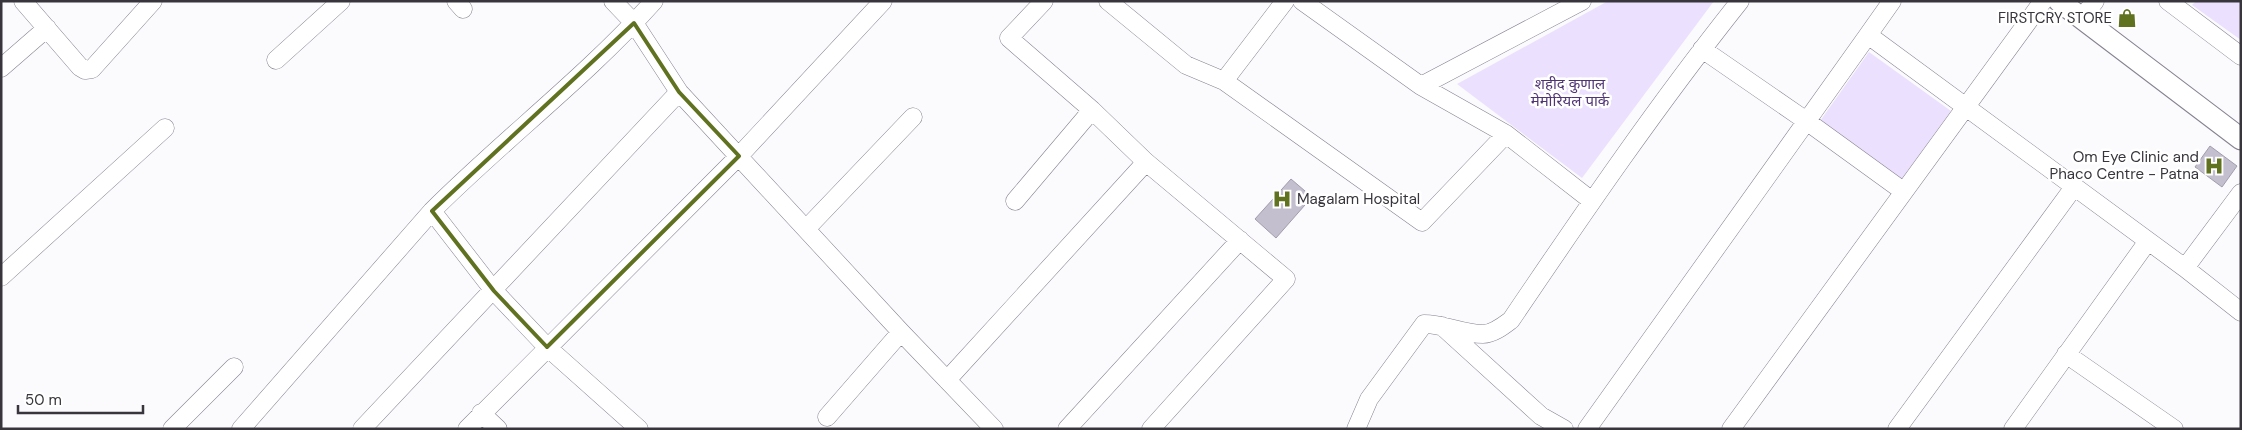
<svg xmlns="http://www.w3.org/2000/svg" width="2242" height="430" font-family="'DM Sans','Noto Sans Devanagari',sans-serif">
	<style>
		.green { fill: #ebe1fe }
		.building { fill: #c4bfce; stroke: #a29dac }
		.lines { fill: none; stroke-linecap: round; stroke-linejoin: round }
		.minor-casing { stroke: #878290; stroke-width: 19 }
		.tertiary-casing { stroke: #878290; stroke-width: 23 }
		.minor { stroke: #fff; stroke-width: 18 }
		.tertiary { stroke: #fff; stroke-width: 21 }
		.marked { fill: none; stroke: #607220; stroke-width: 4; stroke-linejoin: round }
		.labels { text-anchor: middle; stroke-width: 5; stroke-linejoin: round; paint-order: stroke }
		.poi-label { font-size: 15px; fill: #38363c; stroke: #fff; text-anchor: end }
		.park-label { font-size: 15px; fill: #503575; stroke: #fff }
	</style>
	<rect width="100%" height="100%" fill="#fbfafd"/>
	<!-- green -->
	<path class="green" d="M 1608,1 L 1714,1 L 1582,178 L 1457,84 Z
		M 2196,1 L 2241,1 L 2241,40 L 2192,5 Z
		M 1869,52 L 1951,111 L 1901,180 L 1820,121 Z"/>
	<!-- building -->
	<path class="building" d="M 2210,146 L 2237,166 L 2222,187 L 2195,167 Z
		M 1291,179 L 1312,197 L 1276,238 L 1255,219 Z"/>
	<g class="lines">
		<!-- minor casing -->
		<g class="minor-casing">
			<path id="minor" d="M 23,1 L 80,67 L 85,70 L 92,69 L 153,1
				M 456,1 L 463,9
				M 613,1 L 634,23 L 679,92 L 901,332 L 994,429
				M 1108,1 L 1186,65 L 1224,81
				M 1285,1 L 1224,81 L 1422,222 L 1506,134
				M 1302,1 L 1421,86 L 1506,134 L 1592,201
				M 2168,1 L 2241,56
				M 2082,18 L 2095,1
				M 1868,35 L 1892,1
				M 1702,49 L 1805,120 L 1903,191
				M 276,60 L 341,1
				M 1,68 L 47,28
				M 1421,86 L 1582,1
				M 1146,162 L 1286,279 L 1151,429
				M 1015,201 L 1092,110
				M 432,211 L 494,291 L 547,347 L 639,429
				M 806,229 L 913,117
				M 2185,268 L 2241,193
				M 1,277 L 165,128
				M 1442,326 L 1541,416 L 1564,429
				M 2066,354 L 2174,429
				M 947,380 L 1146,162 L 1092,110 L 1009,38 L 1044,1
				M 481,413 L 498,429
				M 827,417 L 901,332
				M 172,429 L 234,367
				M 241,429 L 432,211 C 504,139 586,77 654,1
				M 362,429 L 679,92
				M 467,429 L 739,156 L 883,1
				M 1067,429 L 1240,240
				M 1356,429 L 1369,399 L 1424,324 C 1444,324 1463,334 1483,334 C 1493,334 1503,326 1511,320 C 1584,212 1658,104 1740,1
				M 1587,429 L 1868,35 L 2185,268 L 2241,312
				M 1731,429 L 2043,1
				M 1897,429 L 2074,187
				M 2013,429 L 2148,241"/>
		</g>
		<!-- tertiary casing -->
		<g class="tertiary-casing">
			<path id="tertiary" d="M 2059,1 L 2241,139"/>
		</g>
		<!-- minor -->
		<use href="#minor" class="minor"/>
		<!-- tertiary -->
		<use href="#tertiary" class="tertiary"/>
	</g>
	<!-- marked area -->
	<path class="marked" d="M 634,23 L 679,92 L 739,156 L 547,347 L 494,291 L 432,211 Z"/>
	<!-- icons -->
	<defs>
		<g id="shop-bare" transform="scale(1.5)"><path d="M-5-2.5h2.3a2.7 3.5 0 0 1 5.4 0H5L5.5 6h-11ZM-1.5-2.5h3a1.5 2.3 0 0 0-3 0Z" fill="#607220" stroke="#fff" stroke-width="2.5" paint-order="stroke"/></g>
		<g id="hospital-bare" transform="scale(1.5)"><path d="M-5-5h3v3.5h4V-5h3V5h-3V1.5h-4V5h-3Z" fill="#607220" stroke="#fff" stroke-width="2.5" paint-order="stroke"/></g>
	</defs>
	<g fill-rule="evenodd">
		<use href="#shop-bare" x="2127" y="18"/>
		<use href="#hospital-bare" x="2214" y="166"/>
		<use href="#hospital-bare" x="1282" y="199"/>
	</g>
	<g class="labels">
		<!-- poi labels -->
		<g class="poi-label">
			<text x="2112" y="23">FIRSTCRY STORE</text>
			<text x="2199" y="162">Om Eye Clinic and<tspan x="2199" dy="17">Phaco Centre - Patna</tspan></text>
			<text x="1297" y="204" text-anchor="start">Magalam Hospital</text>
		</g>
		<!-- park labels -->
		<g class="park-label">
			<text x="1570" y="89">शहीद कुणाल<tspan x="1570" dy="17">मेमोरियल पार्क</tspan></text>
		</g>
	</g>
	<!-- border -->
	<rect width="2242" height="430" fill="none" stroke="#38363c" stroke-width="5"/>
	<!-- scale -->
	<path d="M18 405v8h125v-8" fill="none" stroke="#38363c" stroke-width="2.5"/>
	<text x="25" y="405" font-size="15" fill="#38363c" stroke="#ffffff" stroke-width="4" paint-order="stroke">50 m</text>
</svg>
